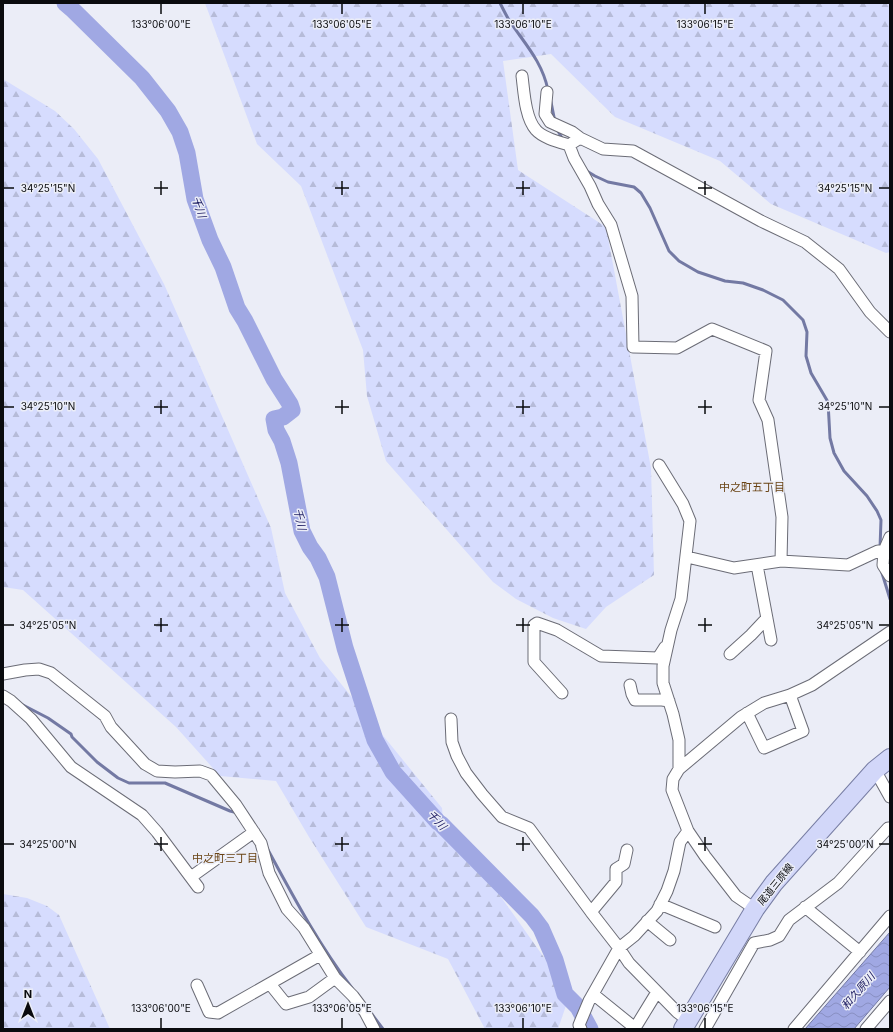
<svg xmlns="http://www.w3.org/2000/svg" width="893" height="1032" font-family="Inter,'Noto Sans JP',sans-serif">
	<style>
		.forest { fill: url(#forest-firs) }
		.water { fill: url(#water-waves); stroke: #7379a3 }
		.lines { fill: none; stroke-linecap: round; stroke-linejoin: round }
		.stream { stroke: #7379a3; stroke-width: 3 }
		.river { stroke: #a0a8e3; stroke-width: 17 }
		.street-casing { stroke: #6b6c76; stroke-width: 13 }
		.primary-casing { stroke: #787ea4; stroke-width: 20 }
		.street { stroke: #fff; stroke-width: 11 }
		.primary { stroke: #d2d7f9; stroke-width: 18 }
		.ticks { fill: none; stroke: #0a0b0e; stroke-width: 1.5 }
		.labels { text-anchor: middle; stroke-width: 3; stroke-linejoin: round; paint-order: stroke }
		.street-label { font-size: 10px; fill: #0a0b0e; stroke: #ebedf7 }
		.water-label { font-size: 11px; font-style: italic; fill: #232266; stroke: #ebedf7 }
		.neighbourhood-label { font-size: 11px; fill: #6a4415; stroke: #ebedf7 }
		.ticks-label { font-size: 10px; text-anchor: middle; fill: #0a0b0e; stroke: #ebedf7; stroke-width: 3; stroke-linejoin: round; paint-order: stroke }
	</style>
	<defs>
		<pattern id="forest-firs" width="22" height="20" patternUnits="userSpaceOnUse"><rect width="22" height="20" fill="#d6dcfe"/><path d="M5 1l3.5 6h-7zM16 11l3.5 6h-7z" fill="#b6bbd8"/></pattern>
		<pattern id="water-waves" width="16" height="10" patternUnits="userSpaceOnUse"><rect width="16" height="10" fill="#a0a8e3"/><path d="M0 5q4-4 8 0t8 0" fill="none" stroke="#888fc2"/></pattern>
	</defs>
	<rect width="100%" height="100%" fill="#ebedf7"/>
	<!-- forest -->
	<path class="forest" d="M 205,3 L 890,3 L 890,252 L 886,253 L 771,204 L 720,161 L 615,117 L 551,54 L 503,61 L 518,170 L 606,227 L 651,468 L 654,575 L 606,607 L 586,629 L 553,618 L 516,599 L 493,582 L 386,461 L 367,396 L 363,350 L 301,186 L 257,144 Z
		M 3,79 L 55,111 L 74,129 L 98,159 L 164,284 L 271,528 L 285,593 L 320,658 L 442,808 L 444,832 L 496,890 L 570,994 L 558,1029 L 485,1029 L 448,959 L 366,927 L 309,837 L 276,781 L 220,776 L 176,727 L 23,590 L 3,587 Z
		M 3,894 L 27,898 L 47,906 L 59,915 L 110,1029 L 3,1029 Z"/>
	<!-- water -->
	<path class="water" d="M 890,932 L 890,987 L 854,1029 L 805,1029 Z"/>
	<g class="lines">
		<!-- stream -->
		<path class="stream" d="M 500,3 C 503,9 506,15 509,20 C 524,43 542,61 548,90
			M 551,102 L 555,122
			M 557,129 L 563,140
			M 585,170 L 595,176 L 608,182 L 634,187 L 641,193 L 650,208 L 669,251 L 679,261 L 698,272 L 725,281 L 743,283 L 763,290 L 783,300 L 803,320 L 807,332 L 806,356 L 811,373 L 828,402 L 830,438 L 834,453 L 844,471 L 867,496 L 877,511 L 881,520 L 880,548
			M 882,573 L 890,599
			M 21,704 L 48,718 L 71,734 L 72,737 L 97,762 L 118,778 L 129,783 L 165,783 L 230,811 L 238,813
			M 267,848 C 293,896 319,945 352,988
			M 371,1013 L 383,1029"/>
		<!-- river -->
		<path class="river" d="M 65,3 L 72,9 L 142,78 L 168,111 L 180,132 L 187,153 L 195,199 L 210,240 L 223,267 L 237,308 L 245,321 L 274,379 L 290,404 L 292,410 L 283,417 L 274,419 L 276,430 L 282,441 L 289,463 L 302,531 L 310,547 L 318,558 L 327,577 L 345,648 L 375,740 L 393,772 L 438,822 L 441,824 L 532,916 L 541,928 L 555,960 L 565,994 L 578,1007 L 590,1029"/>
		<!-- street casing -->
		<g class="street-casing">
			<path id="street" d="M 522,76 C 524,91 525,118 536,130 C 543,138 559,142 569,145
				M 547,92 L 545,114 L 550,122 L 572,132 L 580,138 L 603,149 L 633,151 L 761,221 L 805,242 L 839,269 L 870,312 L 890,332
				M 580,138 L 569,145 L 574,158 L 590,186 L 598,204 L 611,225 L 632,296 L 633,347 L 677,348 L 712,329 L 766,351 L 759,400 L 768,420 L 782,517 L 781,561
				M 659,465 L 683,504 L 690,521 L 681,599 L 671,630 L 663,666 L 663,683 L 673,714 L 679,740 L 679,769 L 673,779 L 672,790 L 688,831 L 705,856 L 736,896 L 755,909
				M 687,557 L 734,568 L 781,561 L 848,565 L 878,551 L 884,551
				M 757,565 L 771,640
				M 890,576 L 883,565 L 884,551 L 890,537
				M 730,654 L 751,635 L 767,618
				M 3,674 L 25,670 L 39,669 L 51,673 L 105,716 L 111,727 L 145,764 L 157,771 L 175,772 L 200,771 L 211,775 L 236,805 L 261,843 L 269,873 L 287,909 L 304,928 L 335,978 L 353,996 L 365,1012 L 374,1029
				M 630,685 L 632,694 L 635,700 L 662,700 L 669,701
				M 562,693 L 534,662 L 534,625 L 537,623 L 557,630 L 601,656 L 658,658 L 665,647
				M 3,696 L 11,701 L 31,719 L 71,767 L 142,815 L 157,832 L 198,887
				M 747,713 L 764,748 L 803,731 L 790,695
				M 451,719 L 452,742 L 457,756 L 466,773 L 482,794 L 502,817 L 529,828 L 591,912 L 619,948 L 629,963 L 677,1012 L 688,1020
				M 679,769 L 741,717 L 764,703 L 790,695 L 812,685 L 890,632
				M 875,770 L 890,797
				M 191,877 L 254,832
				M 660,904 L 715,927
				M 805,907 L 860,952
				M 591,912 L 616,882 L 616,869 L 624,864 L 627,850
				M 647,921 L 670,940
				M 270,984 L 286,1004 L 309,997 L 335,978
				M 197,985 L 209,1012 L 218,1013 L 320,955
				M 593,994 L 635,1028 L 657,992
				M 581,1029 L 579,1025 L 589,1001 L 619,948 L 634,936 L 657,911 L 667,891 L 674,871 L 680,842 L 688,831
				M 705,1029 L 754,943 L 770,940 L 779,936 L 789,920 L 838,883 L 888,828 L 890,828
				M 794,1029 L 890,916
				M 866,1029 L 890,1001"/>
		</g>
		<!-- primary casing -->
		<g class="primary-casing">
			<path id="primary" d="M 683,1029 L 755,909 L 774,883 L 875,770 L 890,758"/>
		</g>
		<!-- street -->
		<use href="#street" class="street"/>
		<!-- primary -->
		<use href="#primary" class="primary"/>
	</g>
	<!-- ticks -->
	<path class="ticks" d="M 161,4 L 161,14M 342,4 L 342,14M 523,4 L 523,14M 705,4 L 705,14M 161,181 L 161,195M 342,181 L 342,195M 523,181 L 523,195M 705,181 L 705,195M 4,188 L 14,188M 154,188 L 168,188M 335,188 L 349,188M 516,188 L 530,188M 698,188 L 712,188M 879,188 L 889,188M 161,400 L 161,414M 342,400 L 342,414M 523,400 L 523,414M 705,400 L 705,414M 4,407 L 14,407M 154,407 L 168,407M 335,407 L 349,407M 516,407 L 530,407M 698,407 L 712,407M 879,407 L 889,407M 161,618 L 161,632M 342,618 L 342,632M 523,618 L 523,632M 705,618 L 705,632M 4,625 L 14,625M 154,625 L 168,625M 335,625 L 349,625M 516,625 L 530,625M 698,625 L 712,625M 879,625 L 889,625M 161,837 L 161,851M 342,837 L 342,851M 523,837 L 523,851M 705,837 L 705,851M 4,844 L 14,844M 154,844 L 168,844M 335,844 L 349,844M 516,844 L 530,844M 698,844 L 712,844M 879,844 L 889,844M 161,1018 L 161,1028M 342,1018 L 342,1028M 523,1018 L 523,1028M 705,1018 L 705,1028"/>
	<g class="labels">
		<!-- street labels -->
		<g class="street-label">
			<text transform="translate(775 884) rotate(-51)" y="4">尾道三原線</text>
		</g>
		<!-- water labels -->
		<g class="water-label">
			<text transform="translate(199 207) rotate(71)" y="4">千川</text>
			<text transform="translate(300 519) rotate(77)" y="4">千川</text>
			<text transform="translate(437 820) rotate(47)" y="4">千川</text>
			<text transform="translate(858 991) rotate(-49)" y="4">和久原川</text>
		</g>
		<!-- neighbourhood labels -->
		<g class="neighbourhood-label">
			<text x="752" y="491">中之町五丁目</text>
			<text x="225" y="862">中之町三丁目</text>
		</g>
	</g>
	<g class="ticks-label">
		<text x="161" y="28">133°06'00"E</text>
		<text x="342" y="28">133°06'05"E</text>
		<text x="523" y="28">133°06'10"E</text>
		<text x="705" y="28">133°06'15"E</text>
		<text x="48" y="192">34°25'15"N</text>
		<text x="845" y="192">34°25'15"N</text>
		<text x="48" y="410">34°25'10"N</text>
		<text x="845" y="410">34°25'10"N</text>
		<text x="48" y="629">34°25'05"N</text>
		<text x="845" y="629">34°25'05"N</text>
		<text x="48" y="848">34°25'00"N</text>
		<text x="845" y="848">34°25'00"N</text>
		<text x="161" y="1012">133°06'00"E</text>
		<text x="342" y="1012">133°06'05"E</text>
		<text x="523" y="1012">133°06'10"E</text>
		<text x="705" y="1012">133°06'15"E</text>
	</g>
	<!-- border -->
	<rect width="893" height="1032" fill="none" stroke="#0a0b0e" stroke-width="8"/>
	<!-- north arrow -->
	<g transform="translate(28 1004)" stroke="#ebedf7" stroke-width="3" paint-order="stroke">
	<path d="M0-3L7 15L0 10L-7 15Z" fill="#0a0b0e"/>
	<text y="-6" font-size="11" font-weight="bold" text-anchor="middle" fill="#0a0b0e">N</text>
	</g>
</svg>
